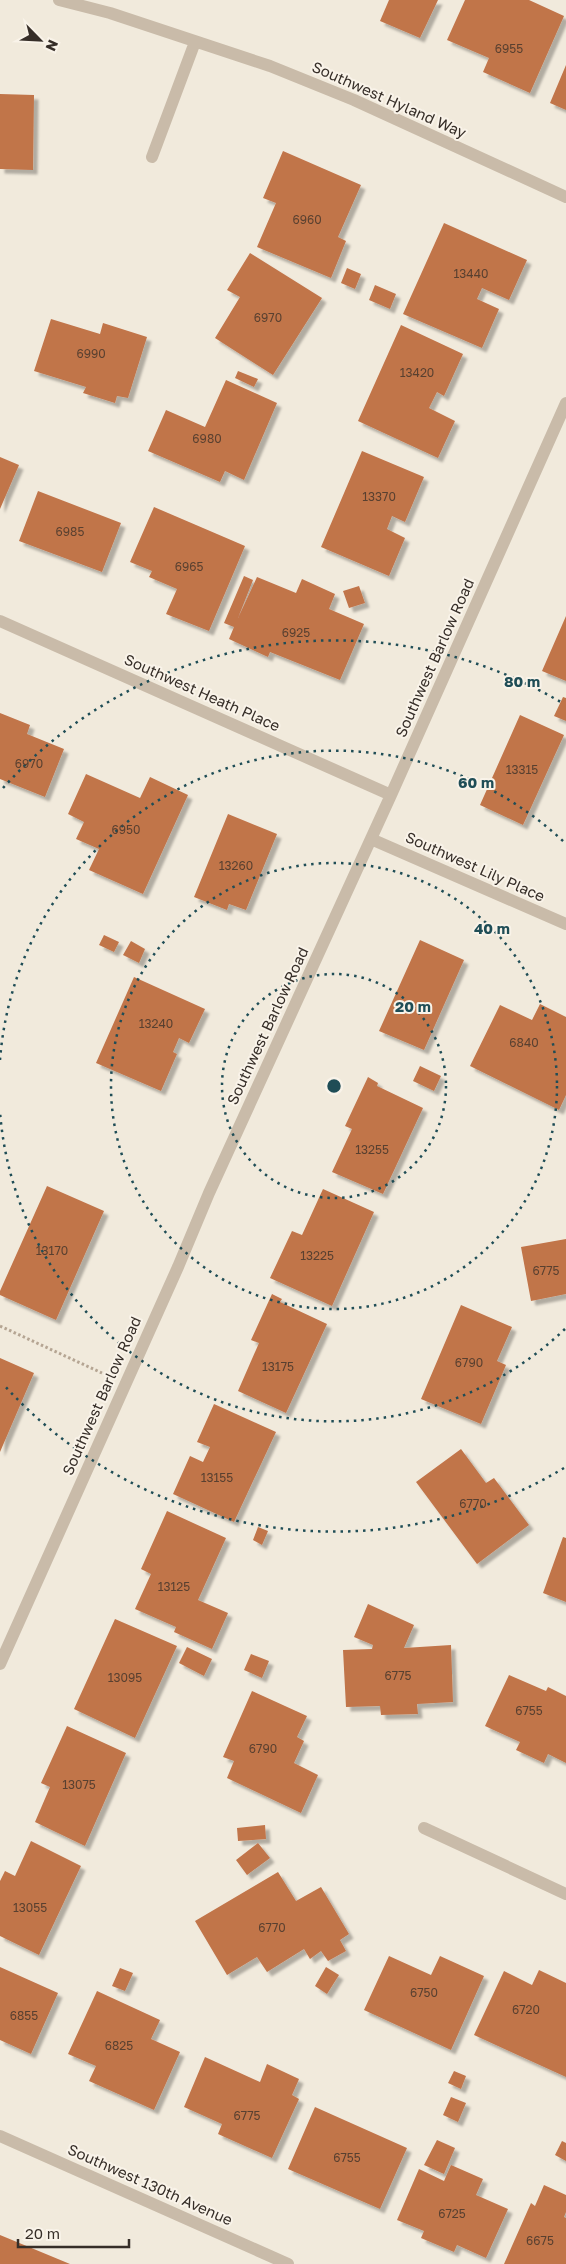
<svg xmlns="http://www.w3.org/2000/svg" width="566" height="2264" font-family="'Golos Text',sans-serif">
	<style>
		.building { fill: #c1744a; filter: url(#shadow) }
		.lines { fill: none; stroke-linecap: round; stroke-linejoin: round }
		.path { stroke: #b5a593; stroke-width: 3; stroke-dasharray: 2.5 2.5; stroke-linecap: butt }
		.minor { stroke: #c9bba9; stroke-width: 12 }
		.ring { fill: none; stroke: #1f4d56; stroke-width: 2.5; stroke-dasharray: 2.5 5 }
		.labels { text-anchor: middle; stroke-width: 4; stroke-linejoin: round; paint-order: stroke }
		.number-label { font-size: 12px; fill: #594030 }
		.street-label { font-size: 15px; fill: #362e28; stroke: #f9f3e9 }
		.centre { fill: #1f4d56; stroke: #f9f3e9; stroke-width: 2.5 }
		.ring-label { font-size: 15px; text-anchor: middle; font-weight: bold; fill: #1f4d56; stroke: #f9f3e9; stroke-width: 4; stroke-linejoin: round; paint-order: stroke }
	</style>
	<defs>
		<filter id="shadow"><feDropShadow dx="4.5" dy="4.5" stdDeviation="1" flood-color="#0004"/></filter>
	</defs>
	<rect width="100%" height="100%" fill="#f1eadc"/>
	<!-- building -->
	<path class="building" d="M 389,0 L 438,0 L 420,38 L 380,21 Z
		M 465,0 L 529,0 L 564,16 L 530,93 L 483,72 L 489,58 L 447,40 Z
		M 566,65 L 566,110 L 550,103 Z
		M 0,94 L 34,95 L 33,170 L 0,169 Z
		M 283,151 L 361,185 L 338,237 L 346,241 L 331,278 L 257,247 L 276,203 L 263,198 Z
		M 444,223 L 527,260 L 509,300 L 482,288 L 477,299 L 499,309 L 482,348 L 403,314 Z
		M 250,253 L 322,298 L 273,375 L 215,338 L 240,297 L 227,290 Z
		M 347,268 L 361,274 L 355,289 L 341,283 Z
		M 375,285 L 396,294 L 390,309 L 369,300 Z
		M 51,319 L 100,334 L 103,323 L 147,337 L 128,398 L 117,396 L 115,403 L 83,393 L 86,387 L 34,371 Z
		M 401,325 L 463,354 L 444,396 L 437,392 L 429,408 L 455,421 L 438,458 L 358,421 Z
		M 238,371 L 258,379 L 254,387 L 235,378 Z
		M 226,380 L 277,403 L 244,480 L 225,471 L 220,482 L 148,451 L 166,410 L 205,427 Z
		M 362,451 L 424,477 L 405,522 L 392,516 L 387,529 L 405,538 L 389,576 L 321,547 Z
		M 0,457 L 19,465 L 0,509 Z
		M 38,491 L 121,523 L 102,572 L 19,541 Z
		M 154,507 L 245,546 L 209,631 L 166,614 L 177,589 L 149,577 L 152,571 L 130,562 Z
		M 244,576 L 253,580 L 238,618 L 257,577 L 296,593 L 302,579 L 335,594 L 329,609 L 364,624 L 340,680 L 270,652 L 268,657 L 229,639 L 234,627 L 224,623 Z
		M 359,586 L 365,603 L 349,608 L 343,591 Z
		M 566,616 L 566,681 L 542,671 Z
		M 563,697 L 566,698 L 566,721 L 554,716 Z
		M 0,713 L 30,725 L 27,734 L 64,749 L 45,797 L 0,779 Z
		M 520,715 L 564,735 L 523,825 L 480,805 Z
		M 86,774 L 140,798 L 150,777 L 188,795 L 143,894 L 89,870 L 99,849 L 76,839 L 84,822 L 68,814 Z
		M 228,814 L 277,834 L 246,910 L 229,904 L 227,910 L 194,897 Z
		M 104,935 L 119,942 L 114,952 L 99,945 Z
		M 420,940 L 464,960 L 424,1050 L 379,1031 Z
		M 131,941 L 145,949 L 139,963 L 123,955 Z
		M 134,977 L 205,1009 L 189,1043 L 179,1038 L 173,1052 L 177,1054 L 161,1091 L 96,1063 Z
		M 540,1004 L 566,1017 L 566,1095 L 559,1110 L 470,1066 L 500,1005 L 532,1020 Z
		M 420,1066 L 441,1076 L 434,1091 L 413,1081 Z
		M 368,1077 L 378,1083 L 377,1086 L 423,1108 L 383,1194 L 332,1172 L 352,1129 L 345,1126 Z
		M 47,1186 L 104,1211 L 56,1320 L 0,1295 L 0,1291 Z
		M 323,1189 L 374,1212 L 332,1306 L 270,1278 L 292,1231 L 302,1235 Z
		M 566,1239 L 566,1294 L 531,1301 L 521,1247 Z
		M 272,1294 L 282,1299 L 280,1302 L 327,1324 L 286,1413 L 238,1391 L 259,1343 L 251,1340 Z
		M 461,1305 L 512,1327 L 497,1361 L 506,1365 L 481,1424 L 421,1399 Z
		M 0,1358 L 34,1373 L 0,1452 Z
		M 214,1404 L 276,1432 L 234,1522 L 173,1494 L 190,1456 L 203,1462 L 210,1447 L 197,1442 Z
		M 461,1449 L 486,1483 L 494,1478 L 529,1525 L 477,1564 L 416,1482 Z
		M 167,1511 L 226,1538 L 198,1600 L 228,1613 L 212,1649 L 174,1632 L 176,1627 L 135,1609 L 151,1574 L 141,1569 Z
		M 258,1527 L 268,1531 L 262,1545 L 253,1540 Z
		M 563,1537 L 566,1538 L 566,1602 L 543,1593 Z
		M 368,1604 L 414,1625 L 404,1648 L 451,1645 L 453,1702 L 417,1704 L 418,1714 L 381,1715 L 380,1706 L 346,1707 L 343,1650 L 372,1649 L 373,1645 L 354,1637 Z
		M 115,1619 L 177,1646 L 135,1738 L 74,1709 Z
		M 187,1647 L 212,1659 L 204,1676 L 179,1663 Z
		M 251,1654 L 269,1661 L 262,1678 L 244,1670 Z
		M 509,1675 L 546,1691 L 548,1687 L 566,1696 L 566,1763 L 548,1754 L 544,1763 L 516,1750 L 520,1742 L 485,1726 Z
		M 252,1691 L 307,1716 L 297,1737 L 304,1741 L 294,1763 L 318,1775 L 301,1813 L 227,1778 L 234,1761 L 223,1757 Z
		M 67,1726 L 126,1753 L 85,1846 L 35,1822 L 50,1787 L 41,1783 Z
		M 265,1825 L 266,1839 L 238,1841 L 237,1828 Z
		M 31,1841 L 81,1866 L 39,1955 L 0,1936 L 0,1881 L 5,1871 L 15,1876 Z
		M 258,1843 L 270,1858 L 247,1875 L 236,1860 Z
		M 278,1872 L 296,1901 L 321,1887 L 349,1934 L 340,1940 L 346,1951 L 328,1961 L 321,1951 L 310,1959 L 304,1949 L 267,1972 L 257,1957 L 227,1975 L 195,1921 Z
		M 389,1956 L 431,1975 L 440,1956 L 484,1976 L 451,2050 L 364,2010 Z
		M 0,1967 L 58,1993 L 31,2054 L 0,2040 Z
		M 326,1967 L 339,1975 L 327,1994 L 315,1986 Z
		M 120,1968 L 133,1973 L 125,1991 L 112,1986 Z
		M 539,1970 L 566,1983 L 566,2077 L 474,2035 L 504,1971 L 532,1985 Z
		M 97,1991 L 160,2020 L 151,2039 L 180,2052 L 154,2110 L 89,2081 L 96,2066 L 68,2054 Z
		M 205,2057 L 260,2082 L 267,2064 L 299,2079 L 292,2095 L 299,2099 L 272,2158 L 218,2134 L 222,2124 L 184,2107 Z
		M 454,2071 L 466,2076 L 461,2089 L 448,2083 Z
		M 451,2097 L 466,2103 L 458,2122 L 443,2115 Z
		M 315,2107 L 407,2148 L 380,2209 L 288,2169 Z
		M 437,2140 L 455,2148 L 444,2174 L 424,2165 Z
		M 562,2141 L 566,2143 L 566,2161 L 555,2155 Z
		M 451,2165 L 483,2179 L 476,2195 L 508,2209 L 486,2258 L 457,2245 L 454,2252 L 421,2238 L 424,2231 L 397,2220 L 419,2169 L 444,2181 Z
		M 544,2185 L 566,2195 L 566,2212 L 564,2217 L 566,2218 L 566,2264 L 504,2264 L 531,2203 L 535,2206 Z
		M 0,2235 L 70,2264 L 0,2264 Z"/>
	<g class="lines">
		<!-- path -->
		<path class="path" d="M 0,1326 L 102,1373"/>
		<!-- minor -->
		<path class="minor" d="M 59,0 L 110,13 L 270,66 L 354,100 L 566,197
			M 152,157 L 195,42
			M 0,621 L 391,795
			M 371,839 L 566,924
			M 0,1664 L 178,1267 L 209,1193 L 391,795 L 566,403
			M 424,1828 L 566,1894
			M 0,2136 L 288,2264"/>
	</g>
	<!-- distance rings -->
	<g class="ring">
		<circle cx="334" cy="1086" r="112"/>
		<circle cx="334" cy="1086" r="223"/>
		<path d="M565 1329A335 335 0 0 1 0 1112M0 1060A335 335 0 0 1 565 843"/>
		<path d="M564 1468A446 446 0 0 1 3 1384M3 788A446 446 0 0 1 564 704"/>
	</g>
	<g class="labels">
		<!-- number labels -->
		<g class="number-label">
			<text x="509" y="53">6955</text>
			<text x="307" y="224">6960</text>
			<text x="471" y="278">13440</text>
			<text x="268" y="322">6970</text>
			<text x="91" y="358">6990</text>
			<text x="417" y="377">13420</text>
			<text x="207" y="443">6980</text>
			<text x="379" y="501">13370</text>
			<text x="70" y="536">6985</text>
			<text x="189" y="571">6965</text>
			<text x="296" y="637">6925</text>
			<text x="29" y="768">6970</text>
			<text x="522" y="774">13315</text>
			<text x="126" y="834">6950</text>
			<text x="236" y="870">13260</text>
			<text x="156" y="1028">13240</text>
			<text x="524" y="1047">6840</text>
			<text x="372" y="1154">13255</text>
			<text x="52" y="1255">13170</text>
			<text x="317" y="1260">13225</text>
			<text x="546" y="1275">6775</text>
			<text x="469" y="1367">6790</text>
			<text x="278" y="1371">13175</text>
			<text x="217" y="1482">13155</text>
			<text x="473" y="1508">6770</text>
			<text x="174" y="1591">13125</text>
			<text x="398" y="1680">6775</text>
			<text x="125" y="1682">13095</text>
			<text x="529" y="1715">6755</text>
			<text x="263" y="1753">6790</text>
			<text x="79" y="1789">13075</text>
			<text x="30" y="1912">13055</text>
			<text x="272" y="1932">6770</text>
			<text x="424" y="1997">6750</text>
			<text x="526" y="2014">6720</text>
			<text x="24" y="2020">6855</text>
			<text x="119" y="2050">6825</text>
			<text x="247" y="2120">6775</text>
			<text x="347" y="2162">6755</text>
			<text x="452" y="2218">6725</text>
			<text x="540" y="2245">6675</text>
		</g>
		<!-- street labels -->
		<g class="street-label">
			<text transform="translate(389 100) rotate(24)" y="5">Southwest Hyland Way</text>
			<text transform="translate(435 658) rotate(-66)" y="5">Southwest Barlow Road</text>
			<text transform="translate(202 693) rotate(24)" y="5">Southwest Heath Place</text>
			<text transform="translate(475 867) rotate(24)" y="5">Southwest Lily Place</text>
			<text transform="translate(268 1026) rotate(-65)" y="5">Southwest Barlow Road</text>
			<text transform="translate(102 1396) rotate(-66)" y="5">Southwest Barlow Road</text>
			<text transform="translate(150 2185) rotate(24)" y="5">Southwest 130th Avenue</text>
		</g>
	</g>
	<circle cx="334" cy="1086" r="8" class="centre"/>
	<g class="ring-label">
		<text x="522" y="687">80 m</text>
		<text x="476" y="788">60 m</text>
		<text x="492" y="934">40 m</text>
		<text x="413" y="1012">20 m</text>
	</g>
	<!-- north arrow -->
	<g transform="translate(40 40) rotate(114)" stroke="#f9f3e9" stroke-width="4" paint-order="stroke">
	<path d="M0-4L9 19L0 12L-9 19Z" fill="#362e28"/>
	<text y="-8" font-size="14" font-weight="bold" text-anchor="middle" fill="#362e28">N</text>
	</g>
	<!-- scale -->
	<path d="M18 2239v8h111v-8" fill="none" stroke="#362e28" stroke-width="2.5"/>
	<text x="25" y="2239" font-size="15" fill="#362e28" stroke="#f9f3e9" stroke-width="4" paint-order="stroke">20 m</text>
</svg>
